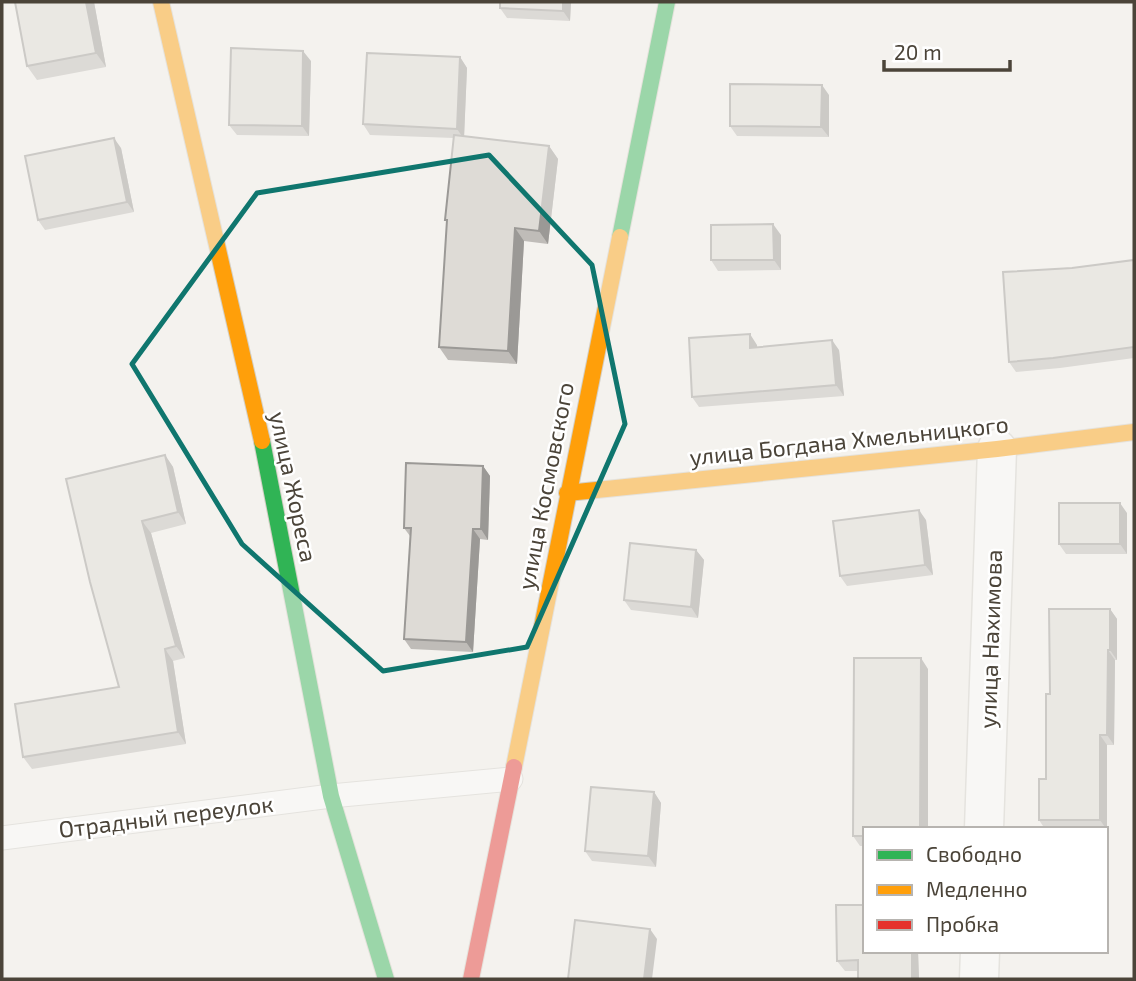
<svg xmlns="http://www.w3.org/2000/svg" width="1136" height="981" font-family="'Exo 2',sans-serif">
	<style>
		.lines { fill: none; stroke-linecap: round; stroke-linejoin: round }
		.lane-casing { stroke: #d2d0cb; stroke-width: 25 }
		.street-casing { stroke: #d2d0cb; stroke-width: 41 }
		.fast-casing { stroke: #d3cfc5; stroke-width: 18 }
		.slow-casing { stroke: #d3cfc5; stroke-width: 18 }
		.jam-casing { stroke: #d3cfc5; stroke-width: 18 }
		.lane { stroke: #fdfdfc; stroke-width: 23 }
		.street { stroke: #fdfdfc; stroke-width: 38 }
		.fast { stroke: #30b455; stroke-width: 16 }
		.slow { stroke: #ff9f0a; stroke-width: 16 }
		.jam { stroke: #e5322d; stroke-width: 16 }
		.wall { fill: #bfbcb8 }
		.shaded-wall { fill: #9b9996 }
		.building { fill: #dedbd6; stroke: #9b9996; stroke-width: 2 }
		.marked { fill: none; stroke: #0f766e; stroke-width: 5; stroke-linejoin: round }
		.labels { text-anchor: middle; stroke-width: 5; stroke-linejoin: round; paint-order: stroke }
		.street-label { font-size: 23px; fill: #4b4439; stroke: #fff }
	</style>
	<rect width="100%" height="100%" fill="#f4f2ee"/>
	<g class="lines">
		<!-- lane casing -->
		<g class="lane-casing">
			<path id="lane" d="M 2,838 L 331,796 L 511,779"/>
		</g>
		<!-- street casing -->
		<g class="street-casing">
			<path id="street" d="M 984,829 L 997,449
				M 979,979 L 980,951"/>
		</g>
		<!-- fast casing -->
		<g class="fast-casing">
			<path id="fast" d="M 620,237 L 667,2
				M 262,441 L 331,796 L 386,979"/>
		</g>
		<!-- slow casing -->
		<g class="slow-casing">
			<path id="slow" d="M 161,2 L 262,441
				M 567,493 L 997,449 L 1134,432
				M 514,767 L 620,237"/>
		</g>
		<!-- jam casing -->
		<g class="jam-casing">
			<path id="jam" d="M 471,979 L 514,767"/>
		</g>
		<!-- lane -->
		<use href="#lane" class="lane"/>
		<!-- street -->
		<use href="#street" class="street"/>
		<!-- fast -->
		<use href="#fast" class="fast"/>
		<!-- slow -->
		<use href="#slow" class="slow"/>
		<!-- jam -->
		<use href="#jam" class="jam"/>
	</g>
	<!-- wall -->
	<path class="wall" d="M 15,2 L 94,2 L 106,67 L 37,80 L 27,66 Z
		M 571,2 L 570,21 L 507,18 L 500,8 Z
		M 460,57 L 467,68 L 464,136 L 549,146 L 558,159 L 548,244 L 524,241 L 517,364 L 448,360 L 439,347 L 447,222 L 445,220 L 454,138 L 370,135 L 363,124 Z
		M 311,61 L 309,136 L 237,135 L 229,125 Z
		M 829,95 L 829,137 L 737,136 L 730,126 Z
		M 121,148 L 134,212 L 45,230 L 38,220 Z
		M 781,235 L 781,270 L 718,271 L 711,260 Z
		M 1134,260 L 1134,358 L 1060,368 L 1016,372 L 1009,362 L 1072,268 Z
		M 757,345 L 757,348 L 839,350 L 844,396 L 699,407 L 692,397 Z
		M 165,455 L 173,467 L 186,524 L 151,533 L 185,658 L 173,661 L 186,744 L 32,769 L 23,757 L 119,687 L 90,582 Z
		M 483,466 L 490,476 L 488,540 L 480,539 L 473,652 L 411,649 L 404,639 L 410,536 L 404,528 Z
		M 1127,513 L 1127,554 L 1066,554 L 1059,544 Z
		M 926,520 L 933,575 L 847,586 L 840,576 Z
		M 696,550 L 704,560 L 698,618 L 631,610 L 624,600 Z
		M 1110,609 L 1117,619 L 1117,660 L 1115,660 L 1114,745 L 1107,745 L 1107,830 L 1106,829 L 1045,829 L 1039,820 L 1046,779 L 1050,694 Z
		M 928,669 L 928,829 L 865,829 L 865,846 L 860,846 L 853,836 Z
		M 654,792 L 661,803 L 656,867 L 592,861 L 585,851 Z
		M 865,951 L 918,951 L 919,979 L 858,971 L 845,971 L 837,961 Z"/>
	<!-- shaded-wall -->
	<path class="shaded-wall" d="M 86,2 L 94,2 L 106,67 L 96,53 Z
		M 563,2 L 571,2 L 570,21 L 563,11 Z
		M 303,51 L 311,61 L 309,136 L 302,126 Z
		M 460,57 L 467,68 L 464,139 L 457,129 Z
		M 822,85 L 829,95 L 829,137 L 821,127 Z
		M 114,138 L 121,148 L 134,212 L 127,202 Z
		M 549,146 L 558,159 L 548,244 L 539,231 Z
		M 773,224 L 781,235 L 781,270 L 774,260 Z
		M 515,228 L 524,241 L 517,364 L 508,351 Z
		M 750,334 L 757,345 L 758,359 L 750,348 Z
		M 832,340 L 839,350 L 844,396 L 836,385 Z
		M 165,455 L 173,467 L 186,524 L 178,512 Z
		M 483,466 L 490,476 L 488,540 L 481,529 Z
		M 1120,503 L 1127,513 L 1127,554 L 1120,544 Z
		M 919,510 L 926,520 L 933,575 L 925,565 Z
		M 142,521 L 151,533 L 185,658 L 176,646 Z
		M 473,529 L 480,539 L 473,652 L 466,642 Z
		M 696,550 L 704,560 L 698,618 L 691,607 Z
		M 1110,609 L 1117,619 L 1117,660 L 1110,650 Z
		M 165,649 L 173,661 L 186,744 L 178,732 Z
		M 1108,650 L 1115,660 L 1114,745 L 1107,735 Z
		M 921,658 L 928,669 L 928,829 L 920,829 Z
		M 1100,735 L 1107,745 L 1107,830 L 1100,820 Z
		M 654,792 L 661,803 L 656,867 L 648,856 Z
		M 650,929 L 657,939 L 652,979 L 644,979 Z
		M 912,951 L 918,951 L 919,979 L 912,979 Z"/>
	<!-- building -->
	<path class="building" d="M 15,2 L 86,2 L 96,53 L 27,66 Z
		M 500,2 L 563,2 L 563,11 L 500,8 Z
		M 231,48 L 303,51 L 302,126 L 229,125 Z
		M 367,53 L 460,57 L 457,129 L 363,124 Z
		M 730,84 L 822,85 L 821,127 L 730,126 Z
		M 454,135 L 549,146 L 539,231 L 515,228 L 508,351 L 439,347 L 447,220 L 445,220 Z
		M 114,138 L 127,202 L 38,220 L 25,156 Z
		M 773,224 L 774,260 L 711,260 L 711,225 Z
		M 1134,260 L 1134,347 L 1053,358 L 1009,362 L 1003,272 L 1072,268 Z
		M 750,334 L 750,348 L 832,340 L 836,385 L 692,397 L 689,338 Z
		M 165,455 L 178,512 L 142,521 L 176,646 L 165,649 L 178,732 L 23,757 L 15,704 L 119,687 L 90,582 L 66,479 Z
		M 406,463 L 483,466 L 481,529 L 473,529 L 466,642 L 404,639 L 411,528 L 404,528 Z
		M 1059,503 L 1120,503 L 1120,544 L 1059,544 Z
		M 919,510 L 925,565 L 840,576 L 833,521 Z
		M 630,543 L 696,550 L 691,607 L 624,600 Z
		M 1049,609 L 1110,609 L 1110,650 L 1108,650 L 1107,735 L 1100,735 L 1100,820 L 1039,820 L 1039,779 L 1046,779 L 1046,694 L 1050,694 Z
		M 854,658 L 921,658 L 920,829 L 865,829 L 865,836 L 853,836 Z
		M 591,787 L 654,792 L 648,856 L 585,851 Z
		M 836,905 L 865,905 L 865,951 L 912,951 L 912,979 L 858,979 L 858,960 L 837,961 Z
		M 575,920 L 650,929 L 644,979 L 568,979 Z"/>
	<!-- marked area -->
	<path d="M0 0H1136V981H0ZM 489,155 L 592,265 L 625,424 L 527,647 L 383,671 L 242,544 L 132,364 L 257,193 Z" fill="#f4f2ee" fill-opacity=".55" fill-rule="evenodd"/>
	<path class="marked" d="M 489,155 L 592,265 L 625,424 L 527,647 L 383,671 L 242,544 L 132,364 L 257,193 Z"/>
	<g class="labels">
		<!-- street labels -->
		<g class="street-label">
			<text transform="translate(849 441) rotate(-6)" y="8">улица Богдана Хмельницкого</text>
			<text transform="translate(546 486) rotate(-79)" y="8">улица Космовского</text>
			<text transform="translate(293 487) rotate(78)" y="8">улица Жореса</text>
			<text transform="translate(991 639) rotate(-88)" y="8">улица Нахимова</text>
			<text transform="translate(166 817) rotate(-7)" y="8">Отрадный переулок</text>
		</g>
	</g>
	<!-- border -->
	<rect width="1136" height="981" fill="none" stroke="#4b4439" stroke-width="7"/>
	<!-- legend -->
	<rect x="863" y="827" width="245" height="126" fill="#ffffff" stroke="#b7b4b0" stroke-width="2"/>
	<rect x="877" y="850" width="35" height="10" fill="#30b455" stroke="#b7b4b0" stroke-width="2"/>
	<text x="926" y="862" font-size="21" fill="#4b4439">Свободно</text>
	<rect x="877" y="885" width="35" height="10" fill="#ff9f0a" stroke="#b7b4b0" stroke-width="2"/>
	<text x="926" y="897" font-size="21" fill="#4b4439">Медленно</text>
	<rect x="877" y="920" width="35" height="10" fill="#e5322d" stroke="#b7b4b0" stroke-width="2"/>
	<text x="926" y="932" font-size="21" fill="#4b4439">Пробка</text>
	<!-- scale -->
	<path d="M884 60v10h126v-10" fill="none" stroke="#4b4439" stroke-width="3.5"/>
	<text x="894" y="60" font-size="21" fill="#4b4439" stroke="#ffffff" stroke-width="5" paint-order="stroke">20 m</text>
</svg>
